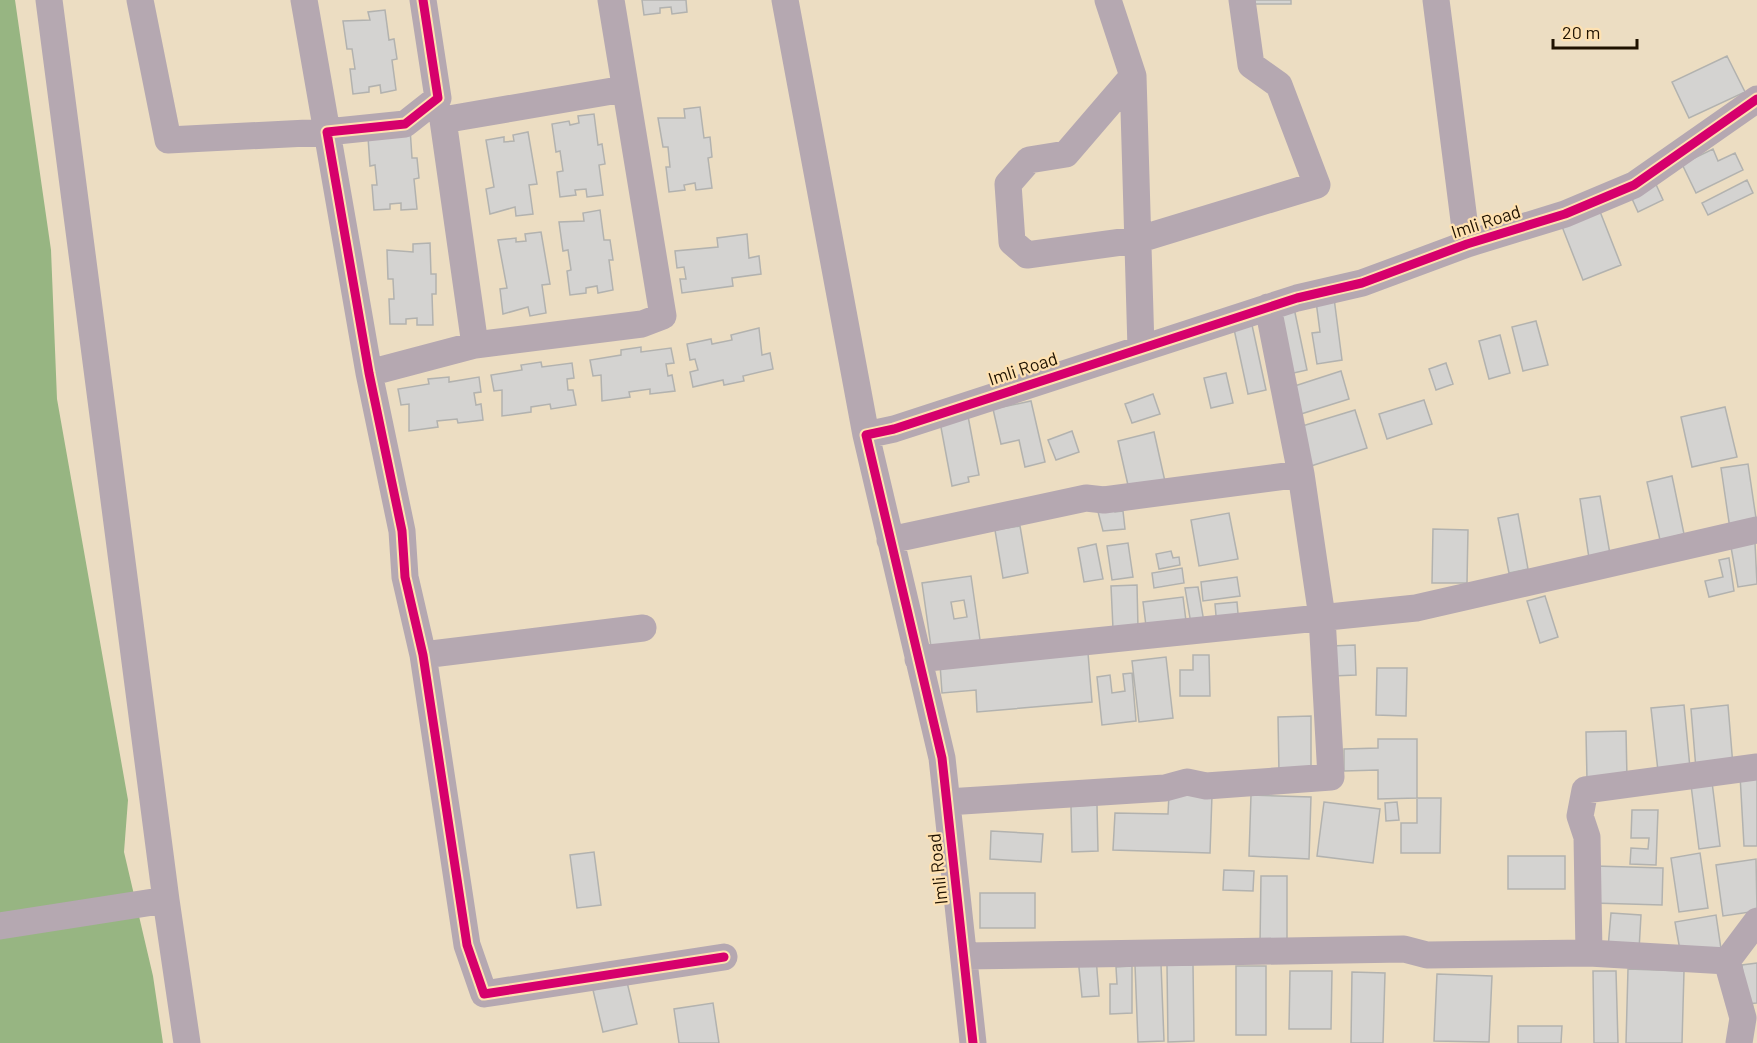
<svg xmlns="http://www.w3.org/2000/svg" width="1757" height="1043" font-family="Barlow,sans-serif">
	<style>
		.water { fill: #97b582 }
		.building { fill: #d4d3d1; stroke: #b2b2af; stroke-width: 1.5; fill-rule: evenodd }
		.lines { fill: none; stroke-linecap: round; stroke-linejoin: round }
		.minor { stroke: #b5a8b1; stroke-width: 27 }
		.cycleway-casing { stroke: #fee1b1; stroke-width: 13 }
		.cycleway { stroke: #d6006c; stroke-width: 9 }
		.labels { text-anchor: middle; stroke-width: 4.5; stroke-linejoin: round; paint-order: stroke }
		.street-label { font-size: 18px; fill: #1f1200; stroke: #fee1b1 }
	</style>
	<rect width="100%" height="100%" fill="#ecddc2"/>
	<!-- water -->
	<path class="water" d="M 0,0 L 15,0 L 51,250 L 57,399 L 128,800 L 124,852 L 153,976 L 163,1043 L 0,1043 Z"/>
	<!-- building -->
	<path class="building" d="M 642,0 L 686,0 L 687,12 L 672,14 L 671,7 L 660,8 L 660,13 L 644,15 Z
		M 1255,0 L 1291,0 L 1291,4 L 1255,4 Z
		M 385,10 L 389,40 L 394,39 L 397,59 L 392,60 L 396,90 L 381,93 L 380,85 L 369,87 L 369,92 L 353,94 L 350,69 L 355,69 L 352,49 L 347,49 L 343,21 L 370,20 L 368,12 Z
		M 1727,56 L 1745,92 L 1689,118 L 1672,82 Z
		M 700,107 L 704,138 L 710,137 L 712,157 L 708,158 L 712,188 L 696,190 L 695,183 L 684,185 L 685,190 L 669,192 L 666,167 L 670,167 L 668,147 L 663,147 L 658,118 L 685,118 L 684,109 Z
		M 594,114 L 598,145 L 602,144 L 605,164 L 599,165 L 603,195 L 587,197 L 586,189 L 575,190 L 576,195 L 560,197 L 557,172 L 563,171 L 560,151 L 556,152 L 552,124 L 569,121 L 570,125 L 579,123 L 578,116 Z
		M 410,128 L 412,158 L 417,158 L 419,178 L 414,179 L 417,209 L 401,210 L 401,203 L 390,204 L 390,209 L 374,210 L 372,185 L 377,185 L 375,165 L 370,166 L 368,137 Z
		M 528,132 L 537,184 L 529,185 L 533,214 L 516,216 L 515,207 L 490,214 L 486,189 L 494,187 L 486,140 L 504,137 L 504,142 L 514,141 L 513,135 Z
		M 1713,149 L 1718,161 L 1735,153 L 1743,170 L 1696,193 L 1682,164 Z
		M 1654,180 L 1663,200 L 1638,212 L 1629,192 Z
		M 1747,180 L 1753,193 L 1708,215 L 1702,203 Z
		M 1599,209 L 1621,265 L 1583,280 L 1561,224 Z
		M 600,210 L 604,240 L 610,240 L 613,260 L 609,260 L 613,290 L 598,293 L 597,286 L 586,288 L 586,293 L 570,295 L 567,271 L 571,270 L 568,250 L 563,251 L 559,222 L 584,221 L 583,213 Z
		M 541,232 L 550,284 L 542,285 L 546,313 L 530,316 L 528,307 L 503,314 L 500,289 L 507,288 L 498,240 L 516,238 L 516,242 L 526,241 L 525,234 Z
		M 747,234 L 749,258 L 759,256 L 761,274 L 732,278 L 733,286 L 682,293 L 680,279 L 686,279 L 684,267 L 677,268 L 675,251 L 718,247 L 717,238 Z
		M 430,243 L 431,274 L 436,274 L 436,294 L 432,294 L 433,325 L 417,325 L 417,318 L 406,319 L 406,324 L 390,324 L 389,299 L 394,299 L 393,279 L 388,279 L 387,250 L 413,252 L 413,244 Z
		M 1334,298 L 1342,360 L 1317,364 L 1312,333 L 1320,332 L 1316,301 Z
		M 1294,308 L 1307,370 L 1280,376 L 1267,314 Z
		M 1536,321 L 1548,365 L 1523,371 L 1512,327 Z
		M 1252,325 L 1266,390 L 1248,394 L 1234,329 Z
		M 759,328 L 762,355 L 770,353 L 773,369 L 743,376 L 744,381 L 724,385 L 723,380 L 693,387 L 690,372 L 698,370 L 695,359 L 690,360 L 687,344 L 711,339 L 712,344 L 732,340 L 731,335 Z
		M 1500,335 L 1510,373 L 1489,379 L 1479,341 Z
		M 641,347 L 641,352 L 671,348 L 674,363 L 666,364 L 668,376 L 672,375 L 675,391 L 650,394 L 650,389 L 629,392 L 630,397 L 602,401 L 601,375 L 593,376 L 590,360 L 621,355 L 621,350 Z
		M 541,362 L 542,367 L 572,363 L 574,378 L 567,379 L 568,390 L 573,390 L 576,405 L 551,409 L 550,404 L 531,407 L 531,412 L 502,416 L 502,390 L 494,391 L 491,375 L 522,370 L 521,365 Z
		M 1446,363 L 1453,384 L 1436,390 L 1429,369 Z
		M 1341,371 L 1349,399 L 1285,419 L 1276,392 Z
		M 1226,373 L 1233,403 L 1211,408 L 1204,378 Z
		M 449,377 L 449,382 L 479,377 L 481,392 L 474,393 L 476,405 L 481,404 L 483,420 L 458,423 L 457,419 L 437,421 L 438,427 L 409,431 L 409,404 L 401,405 L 398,389 L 429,384 L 428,379 Z
		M 1153,394 L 1160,414 L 1132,423 L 1125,404 Z
		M 1424,400 L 1432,424 L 1387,439 L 1379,414 Z
		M 1031,401 L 1045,462 L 1025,467 L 1019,440 L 1001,444 L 993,409 Z
		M 1725,407 L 1737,457 L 1692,467 L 1681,417 Z
		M 1355,410 L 1367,448 L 1311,466 L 1299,427 Z
		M 968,416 L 979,475 L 968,477 L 969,482 L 952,486 L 940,422 Z
		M 1072,431 L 1079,452 L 1056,460 L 1048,440 Z
		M 1154,432 L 1166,486 L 1130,494 L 1118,441 Z
		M 1748,464 L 1757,525 L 1730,529 L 1721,468 Z
		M 1672,476 L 1684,534 L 1660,540 L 1647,482 Z
		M 1111,496 L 1115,512 L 1123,511 L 1125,529 L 1103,531 L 1095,500 Z
		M 1600,496 L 1610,554 L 1589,558 L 1580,499 Z
		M 1229,513 L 1238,559 L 1199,566 L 1191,520 Z
		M 1518,514 L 1528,569 L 1509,573 L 1498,518 Z
		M 1020,526 L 1028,573 L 1003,578 L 995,530 Z
		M 1433,529 L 1468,530 L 1467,583 L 1432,583 Z
		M 1128,543 L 1133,577 L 1112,580 L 1107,546 Z
		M 1755,543 L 1757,584 L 1738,587 L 1731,547 Z
		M 1096,544 L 1103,579 L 1084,582 L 1078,548 Z
		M 1171,551 L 1173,558 L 1179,557 L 1180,565 L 1159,569 L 1156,554 Z
		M 1729,558 L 1734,591 L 1709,597 L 1705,581 L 1723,577 L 1719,560 Z
		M 1182,568 L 1184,583 L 1154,588 L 1152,573 Z
		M 971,576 L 982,654 L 933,661 L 922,583 ZM 964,600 L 967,617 L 954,619 L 951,602 Z
		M 1237,577 L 1240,596 L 1203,601 L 1201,582 Z
		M 1137,585 L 1138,628 L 1113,629 L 1111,586 Z
		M 1198,587 L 1204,622 L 1191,624 L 1185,588 Z
		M 1545,596 L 1558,637 L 1540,643 L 1527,601 Z
		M 1183,597 L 1186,621 L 1146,626 L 1143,602 Z
		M 1237,602 L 1239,625 L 1217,627 L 1215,604 Z
		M 1355,645 L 1356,675 L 1332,676 L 1331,646 Z
		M 1088,653 L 1092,702 L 977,712 L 976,690 L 942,693 L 940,664 Z
		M 1193,655 L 1209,655 L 1210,696 L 1180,696 L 1180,670 L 1193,670 Z
		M 1166,657 L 1173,718 L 1139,722 L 1132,661 Z
		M 1377,668 L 1407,668 L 1406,716 L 1376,715 Z
		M 1132,673 L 1136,721 L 1102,725 L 1097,677 L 1110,675 L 1112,693 L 1125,691 L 1123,674 Z
		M 1684,705 L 1690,768 L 1658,771 L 1651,708 Z
		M 1728,705 L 1733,766 L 1696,769 L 1691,709 Z
		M 1311,716 L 1311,773 L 1279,773 L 1278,717 Z
		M 1626,731 L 1627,779 L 1587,780 L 1586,732 Z
		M 1378,739 L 1417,739 L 1417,798 L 1378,799 L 1378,770 L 1344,771 L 1344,749 L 1378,748 Z
		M 1757,774 L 1757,846 L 1744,846 L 1740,775 Z
		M 1712,782 L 1720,846 L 1699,849 L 1691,785 Z
		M 1169,794 L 1212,795 L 1210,853 L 1113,850 L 1115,813 L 1168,814 Z
		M 1251,795 L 1311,797 L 1309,859 L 1249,856 Z
		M 1417,798 L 1441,798 L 1440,853 L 1401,853 L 1401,823 L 1417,823 Z
		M 1324,802 L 1380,809 L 1373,863 L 1317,856 Z
		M 1397,802 L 1399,820 L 1386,821 L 1385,803 Z
		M 1097,805 L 1098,851 L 1072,852 L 1071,806 Z
		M 1632,810 L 1658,810 L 1656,865 L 1630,864 L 1631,848 L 1648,849 L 1649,838 L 1631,838 Z
		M 991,831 L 1043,834 L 1041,862 L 990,859 Z
		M 594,852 L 601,905 L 577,908 L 570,855 Z
		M 1700,853 L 1708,908 L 1679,912 L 1671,858 Z
		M 1508,856 L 1565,856 L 1565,889 L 1508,889 Z
		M 1756,859 L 1757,911 L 1723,916 L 1716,865 Z
		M 1595,866 L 1663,868 L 1662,905 L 1593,903 Z
		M 1224,870 L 1254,871 L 1253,891 L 1223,890 Z
		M 1261,876 L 1287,876 L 1287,944 L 1260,944 Z
		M 980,893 L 1035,893 L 1035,928 L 980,928 Z
		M 1611,913 L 1641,915 L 1639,950 L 1608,948 Z
		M 1716,915 L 1721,949 L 1681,956 L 1675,922 Z
		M 1096,957 L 1099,996 L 1082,997 L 1078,958 Z
		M 1757,963 L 1757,1003 L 1746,1004 L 1742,965 Z
		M 1161,964 L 1164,1041 L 1138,1042 L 1135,965 Z
		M 1167,965 L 1193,965 L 1194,1041 L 1168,1042 Z
		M 1132,966 L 1132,1013 L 1110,1014 L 1110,984 L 1117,984 L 1116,967 Z
		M 1236,966 L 1266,966 L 1266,1035 L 1236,1035 Z
		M 1628,969 L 1684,971 L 1682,1043 L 1626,1043 Z
		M 1290,971 L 1332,971 L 1331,1029 L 1289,1029 Z
		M 1593,971 L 1616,971 L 1618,1043 L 1594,1043 Z
		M 1352,972 L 1385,973 L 1383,1043 L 1351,1043 Z
		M 1437,974 L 1492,976 L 1489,1042 L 1434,1041 Z
		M 627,982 L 637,1024 L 603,1032 L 593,990 Z
		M 713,1003 L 719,1043 L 679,1043 L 674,1009 Z
		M 1518,1026 L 1562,1026 L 1561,1043 L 1518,1043 Z"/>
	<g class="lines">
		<!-- minor -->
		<path class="minor" d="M 49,0 L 166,900 L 187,1043
			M 140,0 L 168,140 L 327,132 L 304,0
			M 423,0 L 438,98 L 405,124 L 327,132 L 369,373 L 402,531 L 405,577 L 423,655 L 467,945 L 484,994 L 724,957
			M 785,0 L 866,435
			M 1108,0 L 1133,76 L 1141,348
			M 1436,0 L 1467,244
			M 1133,76 L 1066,154 L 1029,160 L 1008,184 L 1012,242 L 1027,255 L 1137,240 L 1317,185 L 1279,85 L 1251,65 L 1242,0
			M 475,345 L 443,120 L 624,89
			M 369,373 L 475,345 L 642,324 L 663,316 L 611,0
			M 890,540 L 1086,498 L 1104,500 L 1301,474
			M 423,655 L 643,628
			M 918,659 L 1416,608 L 1757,530
			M 947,802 L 1165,788 L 1187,782 L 1206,786 L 1331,777 L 1322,617 L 1301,474 L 1268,307
			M 0,926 L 166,900
			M 1589,953 L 1587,837 L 1580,816 L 1585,790 L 1757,767
			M 964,956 L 1404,949 L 1427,955 L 1589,953 L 1727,961
			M 1727,961 L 1743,1018 L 1739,1043
			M 1727,961 L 1757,921
			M 973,1043 L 942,758 L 866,435 L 894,429 L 1297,298 L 1362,283 L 1467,244 L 1565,214 L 1634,185 L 1757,99"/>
		<!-- cycleway casing -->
		<g class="cycleway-casing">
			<path id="cycleway" d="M 423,0 L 438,98 L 405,124 L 327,132 L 369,373 L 402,531 L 405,577 L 423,655 L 467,945 L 484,994 L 724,957
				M 973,1043 L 942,758 L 866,435 L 894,429 L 1297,298 L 1362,283 L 1467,244 L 1565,214 L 1634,185 L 1757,99"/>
		</g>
		<!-- cycleway -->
		<use href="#cycleway" class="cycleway"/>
	</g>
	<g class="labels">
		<!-- street labels -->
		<g class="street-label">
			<text transform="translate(1486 222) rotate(-18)" y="6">Imli Road</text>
			<text transform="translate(1023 369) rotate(-18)" y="6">Imli Road</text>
			<text transform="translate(938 869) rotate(-96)" y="6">Imli Road</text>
		</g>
	</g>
	<!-- scale -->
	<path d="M1553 39v9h84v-9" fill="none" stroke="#1f1200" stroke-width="3"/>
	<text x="1562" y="39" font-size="18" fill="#1f1200" stroke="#fee1b1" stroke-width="4.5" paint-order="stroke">20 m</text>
</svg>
